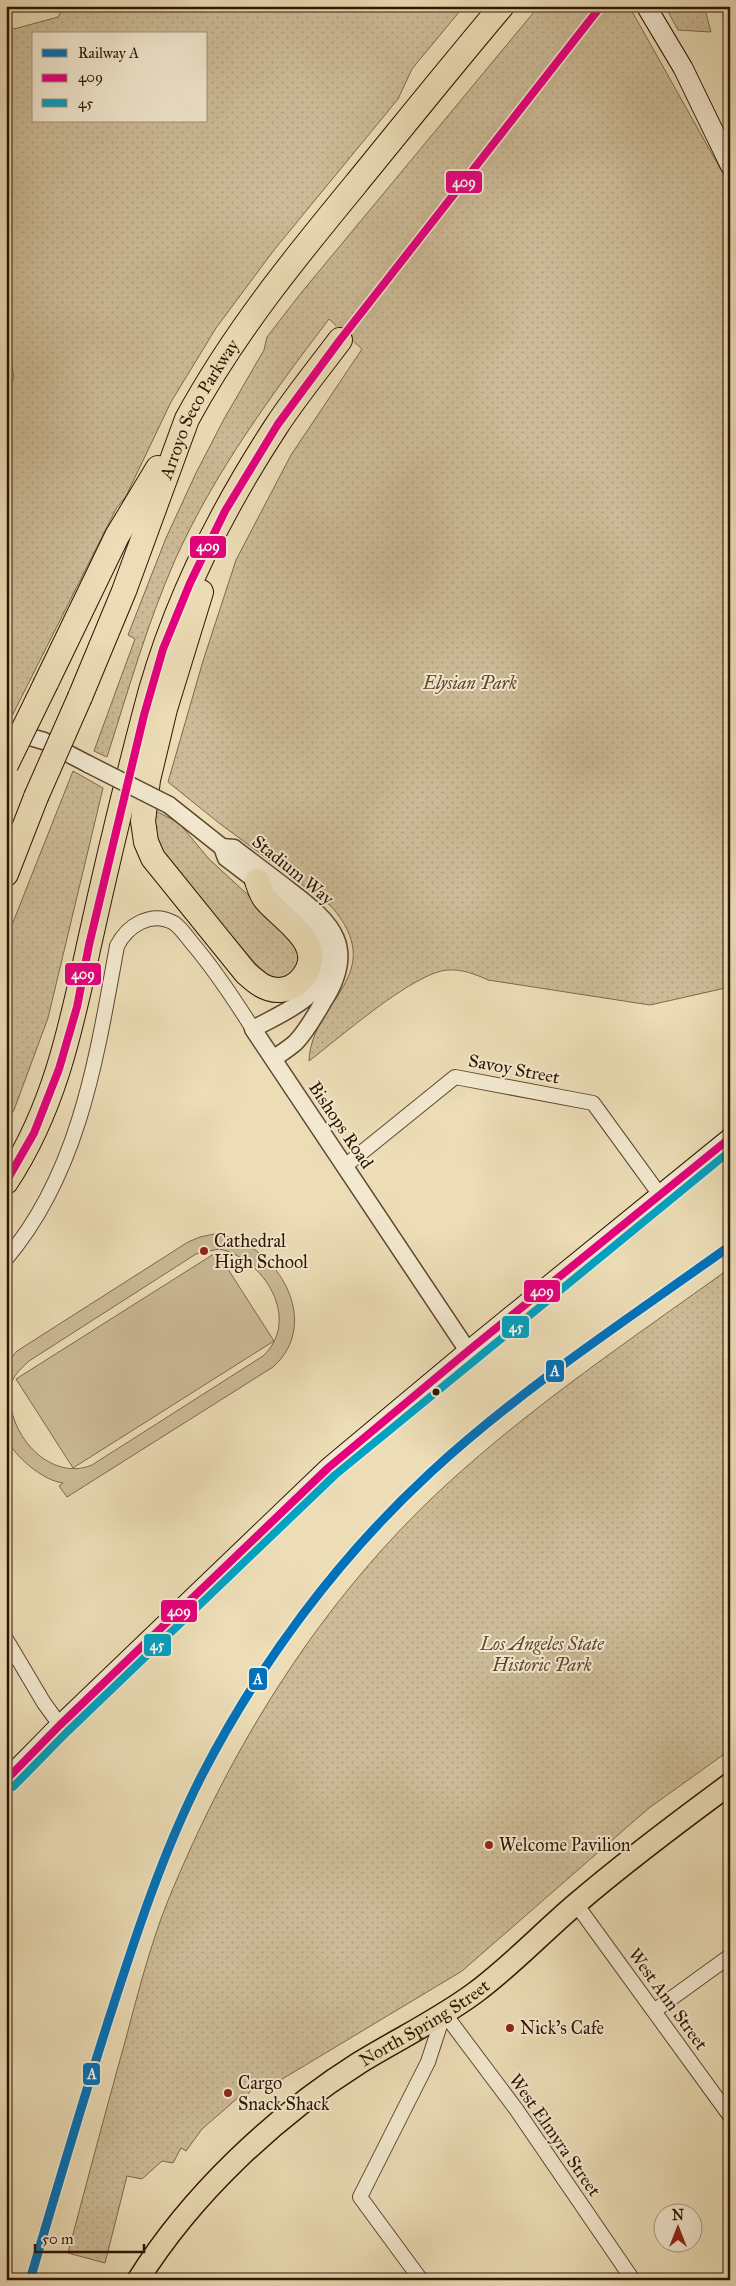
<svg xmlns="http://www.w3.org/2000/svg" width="736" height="2286" font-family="'IM FELL Great Primer',serif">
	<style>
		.grass { fill: url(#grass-dots); stroke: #7c684c; fill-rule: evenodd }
		.pitch { fill: #ccbb97; stroke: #7c684c; fill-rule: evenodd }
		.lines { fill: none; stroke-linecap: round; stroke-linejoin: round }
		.motorway-tunnel { stroke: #c6b592; stroke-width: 24; stroke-dasharray: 24 12; stroke-linecap: butt }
		.minor-casing { stroke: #5d462f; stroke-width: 16 }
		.tertiary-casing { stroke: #5d462f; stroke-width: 19 }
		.secondary-casing { stroke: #2d1402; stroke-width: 21 }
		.primary-casing { stroke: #2d1402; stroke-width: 24 }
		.motorway-casing { stroke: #2d1402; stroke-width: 26 }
		.minor { stroke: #f3e9d0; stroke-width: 14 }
		.tertiary { stroke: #f3e9d0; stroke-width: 16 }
		.secondary { stroke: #f3e9d0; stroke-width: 19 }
		.primary { stroke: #ecddb6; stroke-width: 21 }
		.motorway { stroke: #ecddb6; stroke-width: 24 }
		.tertiary-bridge-casing { stroke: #5d462f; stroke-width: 19; stroke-linecap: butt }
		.motorway-bridge-casing { stroke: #2d1402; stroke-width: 26; stroke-linecap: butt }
		.tertiary-bridge { stroke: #f3e9d0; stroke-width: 16 }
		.motorway-bridge { stroke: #ecddb6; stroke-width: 24 }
		.bus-1-casing { stroke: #f3e9d0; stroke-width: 11 }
		.bus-2-casing { stroke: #f3e9d0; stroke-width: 11 }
		.bus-1 { stroke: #e5007d; stroke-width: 8 }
		.bus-2 { stroke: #02a2c4; stroke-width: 8 }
		.rail-1-casing { stroke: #f3e9d0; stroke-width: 12 }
		.rail-1 { stroke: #0072bc; stroke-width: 9 }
		.poi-dot { fill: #8f2418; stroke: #f3e9d0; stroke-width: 2 }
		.bus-dot { fill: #2d1402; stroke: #f3e9d0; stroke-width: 2 }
		.labels { text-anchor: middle; stroke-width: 4; stroke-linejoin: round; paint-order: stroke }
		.street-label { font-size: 18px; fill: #2d1402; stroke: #f3e9d0 }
		.park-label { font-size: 18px; font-style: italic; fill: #5d462f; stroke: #f3e9d0 }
		.poi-label { font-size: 18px; fill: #2d1402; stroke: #f3e9d0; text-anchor: start }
		.line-badge { stroke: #f3e9d0; stroke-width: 2 }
		.badge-label { font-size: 14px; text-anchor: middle; font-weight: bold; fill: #fff }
	</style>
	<defs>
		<pattern id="grass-dots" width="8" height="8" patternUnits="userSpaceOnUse" patternTransform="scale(1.25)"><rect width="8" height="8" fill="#ccbb97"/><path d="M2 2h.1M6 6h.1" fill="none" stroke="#b0a080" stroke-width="1.8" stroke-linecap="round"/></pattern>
	</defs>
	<rect width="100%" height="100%" fill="#ecddb6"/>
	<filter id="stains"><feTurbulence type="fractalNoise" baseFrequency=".004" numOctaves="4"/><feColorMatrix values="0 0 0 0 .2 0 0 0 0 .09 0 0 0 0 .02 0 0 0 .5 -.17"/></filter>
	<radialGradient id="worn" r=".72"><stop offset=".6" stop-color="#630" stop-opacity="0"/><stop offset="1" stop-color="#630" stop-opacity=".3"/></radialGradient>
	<!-- grass -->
	<path class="grass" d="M 64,6 L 464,6 L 412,69 L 398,99 L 274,250 L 216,328 L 171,402 L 126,496 L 116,509 L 12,716 L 6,716 L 6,398 L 14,377 L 6,338 L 6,25 L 14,29 L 58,17 ZM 34,34 L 206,34 L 206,121 L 34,121 Z
		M 539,6 L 629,6 L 730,186 L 730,987 L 650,1005 L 488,980 C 475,974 462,969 447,970 C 413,973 338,1039 309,1061 C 311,1000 391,975 331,906 L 219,823 L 168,782 L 203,661 L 236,560 L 291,455 L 362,349 L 329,319 C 272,394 214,473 175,560 C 147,624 128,691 107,757 L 94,751 L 135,639 L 128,635 L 166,538 L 196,473 L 224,419 L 264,350 L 267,337 L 301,293 Z
		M 665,6 L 704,6 L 711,32 L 678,30 Z
		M 73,771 L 103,788 L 48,1018 L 14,1110 L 6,1123 L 6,940 Z
		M 152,809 L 179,823 L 209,859 L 271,916 L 301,947 L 300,966 L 286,978 L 270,977 L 256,964 L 174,869 L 155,842 Z
		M 730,1268 L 730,1750 L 649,1808 L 462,1971 L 279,2081 L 255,2086 L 246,2096 L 240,2096 L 202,2129 L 186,2151 L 181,2148 L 173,2163 L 162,2161 L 142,2179 L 127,2176 L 105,2263 L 68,2253 C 87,2181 106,2110 126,2038 C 138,1993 150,1946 167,1903 C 231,1746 321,1600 446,1485 C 534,1404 633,1338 730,1268 Z"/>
	<!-- pitch -->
	<path class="pitch" d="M 214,1234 C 274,1239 325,1321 273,1367 L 67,1497 L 59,1486 L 63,1483 C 44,1481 13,1456 7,1438 C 3,1427 6,1378 6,1364 L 17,1351 L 188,1242 L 200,1237 ZM 219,1249 C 264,1258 302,1320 263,1356 L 92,1465 C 46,1484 0,1425 12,1382 C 15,1373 23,1367 29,1361 L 196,1254 Z
		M 217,1252 L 274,1341 L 73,1468 L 16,1379 Z"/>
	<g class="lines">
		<!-- motorway-tunnel -->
		<path class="motorway-tunnel" d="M 340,340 L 601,6"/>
		<!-- minor casing -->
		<g class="minor-casing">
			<path id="minor" d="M 345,1166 L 455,1077 L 593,1103 L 660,1195
				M 6,1259 C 80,1172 97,1055 117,946 C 127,926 151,910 174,923 C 181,928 187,937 192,943 C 215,970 234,999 253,1029
				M 6,1639 L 44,1703 L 60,1725
				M 576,1904 L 730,2116
				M 654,2011 L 730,1956
				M 444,2013 L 516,2109 L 633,2280
				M 421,2280 L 360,2197 L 428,2062 L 444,2013"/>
		</g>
		<!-- tertiary casing -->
		<g class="tertiary-casing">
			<path id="tertiary" d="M 6,730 L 44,741 L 88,764
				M 169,805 L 222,847 L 226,858 L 309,921 C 321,933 328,945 326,962 C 323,999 281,1013 253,1029 L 468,1351
				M 222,847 L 234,848 C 252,862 271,876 289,890 C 333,923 358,948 323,1002 C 315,1016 306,1032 295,1043 C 288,1049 280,1054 273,1059"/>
		</g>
		<!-- secondary casing -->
		<g class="secondary-casing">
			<path id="secondary" d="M 646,6 L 683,68 L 730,165
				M 6,1780 L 60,1725 L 328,1468 L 468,1351 L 730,1138"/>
		</g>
		<!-- primary casing -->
		<g class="primary-casing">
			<g id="primary">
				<path id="s1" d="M 138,2280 C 191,2195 275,2116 359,2063 C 398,2039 440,2019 476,1992 C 511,1966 542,1933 576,1904 C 625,1862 677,1823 730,1784"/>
			</g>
		</g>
		<!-- motorway casing -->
		<g class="motorway-casing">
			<g id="motorway">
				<path d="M 201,592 L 165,709 L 148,780 L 143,821 L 146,842 L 153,858 L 246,973 C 256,982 266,991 280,990 C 289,989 298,984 303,977 C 328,944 282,920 265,899 C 261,894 259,887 257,881"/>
				<path d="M 46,683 L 117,536 L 158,468"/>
				<path id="s2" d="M 80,697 L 124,591 L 187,419 C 233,334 294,259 355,185 C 404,125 452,65 502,6"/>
				<path d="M 6,874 L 36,797"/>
				<path d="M 6,1182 C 54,1110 71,1028 89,945 C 106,868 124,792 144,716 C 170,612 218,515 277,425 C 296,396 319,368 340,340"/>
			</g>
		</g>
		<!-- minor -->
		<use href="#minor" class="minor"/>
		<!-- tertiary -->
		<use href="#tertiary" class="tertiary"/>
		<!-- secondary -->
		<use href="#secondary" class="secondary"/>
		<!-- primary -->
		<use href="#primary" class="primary"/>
		<!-- motorway -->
		<use href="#motorway" class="motorway"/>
		<!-- tertiary-bridge casing -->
		<g class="tertiary-bridge-casing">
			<path id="tertiary-bridge" d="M 88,764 L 169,805"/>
		</g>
		<!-- motorway-bridge casing -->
		<g class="motorway-bridge-casing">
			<path id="motorway-bridge" d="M 6,765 L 46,683
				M 36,797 L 80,697"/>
		</g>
		<!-- tertiary-bridge -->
		<use href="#tertiary-bridge" class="tertiary-bridge"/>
		<!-- motorway-bridge -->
		<use href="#motorway-bridge" class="motorway-bridge"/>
		<!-- bus-1 casing -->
		<g class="bus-1-casing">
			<path id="bus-1" d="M 6,1182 L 34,1133 L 59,1069 L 77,1007 L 89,945 L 144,715 L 163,649 L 190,583 L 225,511 L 278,424 L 340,340 L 601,6
				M 6,1780 L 60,1725 L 328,1468 L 468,1351 L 730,1138"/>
		</g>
		<!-- bus-2 casing -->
		<g class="bus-2-casing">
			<path id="bus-2" d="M 13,1787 L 67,1732 L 335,1475 L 730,1151"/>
		</g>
		<!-- bus-1 -->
		<use href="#bus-1" class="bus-1"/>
		<!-- bus-2 -->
		<use href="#bus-2" class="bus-2"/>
		<!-- rail-1 casing -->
		<g class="rail-1-casing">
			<path id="rail-1" d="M 30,2280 C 55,2195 80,2110 107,2025 C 134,1941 161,1856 201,1777 C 259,1664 337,1559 430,1473 C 522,1388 628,1319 730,1246"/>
		</g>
		<!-- rail-1 -->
		<use href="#rail-1" class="rail-1"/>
	</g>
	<!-- markers -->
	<g class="poi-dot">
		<circle cx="204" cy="1251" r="5"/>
		<circle cx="489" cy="1845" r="5"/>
		<circle cx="510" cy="2028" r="5"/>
		<circle cx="228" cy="2093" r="5"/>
	</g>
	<circle class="bus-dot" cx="436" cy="1392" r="4.5"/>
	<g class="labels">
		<!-- street labels -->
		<g class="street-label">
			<text dy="6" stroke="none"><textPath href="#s2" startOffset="312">Arroyo Seco Parkway</textPath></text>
			<text transform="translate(293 870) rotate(39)" y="6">Stadium Way</text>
			<text transform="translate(514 1069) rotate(11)" y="6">Savoy Street</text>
			<text transform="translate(341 1125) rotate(56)" y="6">Bishops Road</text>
			<text transform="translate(668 1999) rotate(54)" y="6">West Ann Street</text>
			<text dy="6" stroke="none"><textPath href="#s1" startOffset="389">North Spring Street</textPath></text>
			<text transform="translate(555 2135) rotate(55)" y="6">West Elmyra Street</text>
		</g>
		<!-- park labels -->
		<g class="park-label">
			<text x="470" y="689">Elysian Park</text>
			<text x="542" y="1650">Los Angeles State<tspan x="542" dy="21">Historic Park</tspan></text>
		</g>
		<!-- poi labels -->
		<g class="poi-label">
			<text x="214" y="1247">Cathedral<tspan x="214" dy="21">High School</tspan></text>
			<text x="499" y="1851">Welcome Pavilion</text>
			<text x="520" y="2034">Nick's Cafe</text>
			<text x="238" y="2089">Cargo<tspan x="238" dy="21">Snack Shack</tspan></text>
		</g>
	</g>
	<g class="line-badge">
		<rect x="445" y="170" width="38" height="24" rx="5" fill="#e5007d"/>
		<rect x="189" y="535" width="38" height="24" rx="5" fill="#e5007d"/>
		<rect x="64" y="962" width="38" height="24" rx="5" fill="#e5007d"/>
		<rect x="523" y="1279" width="38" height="24" rx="5" fill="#e5007d"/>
		<rect x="501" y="1315" width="29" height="24" rx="5" fill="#02a2c4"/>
		<rect x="545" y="1359" width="20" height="24" rx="5" fill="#0072bc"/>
		<rect x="160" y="1599" width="38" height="24" rx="5" fill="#e5007d"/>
		<rect x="143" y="1633" width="29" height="24" rx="5" fill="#02a2c4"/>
		<rect x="248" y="1667" width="20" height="24" rx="5" fill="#0072bc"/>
		<rect x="82" y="2062" width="19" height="24" rx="5" fill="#0072bc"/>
	</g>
	<g class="badge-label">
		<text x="464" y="187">409</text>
		<text x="208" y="551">409</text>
		<text x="83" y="979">409</text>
		<text x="542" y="1296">409</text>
		<text x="516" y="1332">45</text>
		<text x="555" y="1376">A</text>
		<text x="179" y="1616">409</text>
		<text x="157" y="1650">45</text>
		<text x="258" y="1684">A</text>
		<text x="92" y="2079">A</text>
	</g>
	<!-- margin -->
	<rect width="736" height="2286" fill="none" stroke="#ecddb6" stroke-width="25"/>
	<rect x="8" y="8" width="721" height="2271" fill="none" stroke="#2d1402" stroke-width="2.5"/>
	<rect x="12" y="12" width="711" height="2261" fill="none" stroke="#2d1402"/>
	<!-- legend -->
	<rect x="32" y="32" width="175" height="90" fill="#f3e9d0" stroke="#a4947e"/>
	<rect x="42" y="49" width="25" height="8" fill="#0072bc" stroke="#a4947e"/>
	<text x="78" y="58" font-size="15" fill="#2d1402">Railway A</text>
	<rect x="42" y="74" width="25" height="8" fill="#e5007d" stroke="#a4947e"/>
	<text x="78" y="82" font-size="15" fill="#2d1402">409</text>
	<rect x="42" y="99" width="25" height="8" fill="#02a2c4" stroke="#a4947e"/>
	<text x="78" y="108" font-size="15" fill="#2d1402">45</text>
	<!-- north arrow -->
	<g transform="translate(678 2228)"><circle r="24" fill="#f3e9d0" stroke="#a4947e"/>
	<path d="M0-4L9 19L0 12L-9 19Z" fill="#8f2418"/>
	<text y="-8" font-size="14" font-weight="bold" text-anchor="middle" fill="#2d1402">N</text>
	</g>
	<!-- scale -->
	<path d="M35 2244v8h109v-8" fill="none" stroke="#2d1402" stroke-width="2.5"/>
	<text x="42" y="2244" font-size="15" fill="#2d1402" stroke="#f3e9d0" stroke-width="4" paint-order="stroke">50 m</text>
	<rect width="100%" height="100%" filter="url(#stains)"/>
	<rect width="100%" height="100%" fill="url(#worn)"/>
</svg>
